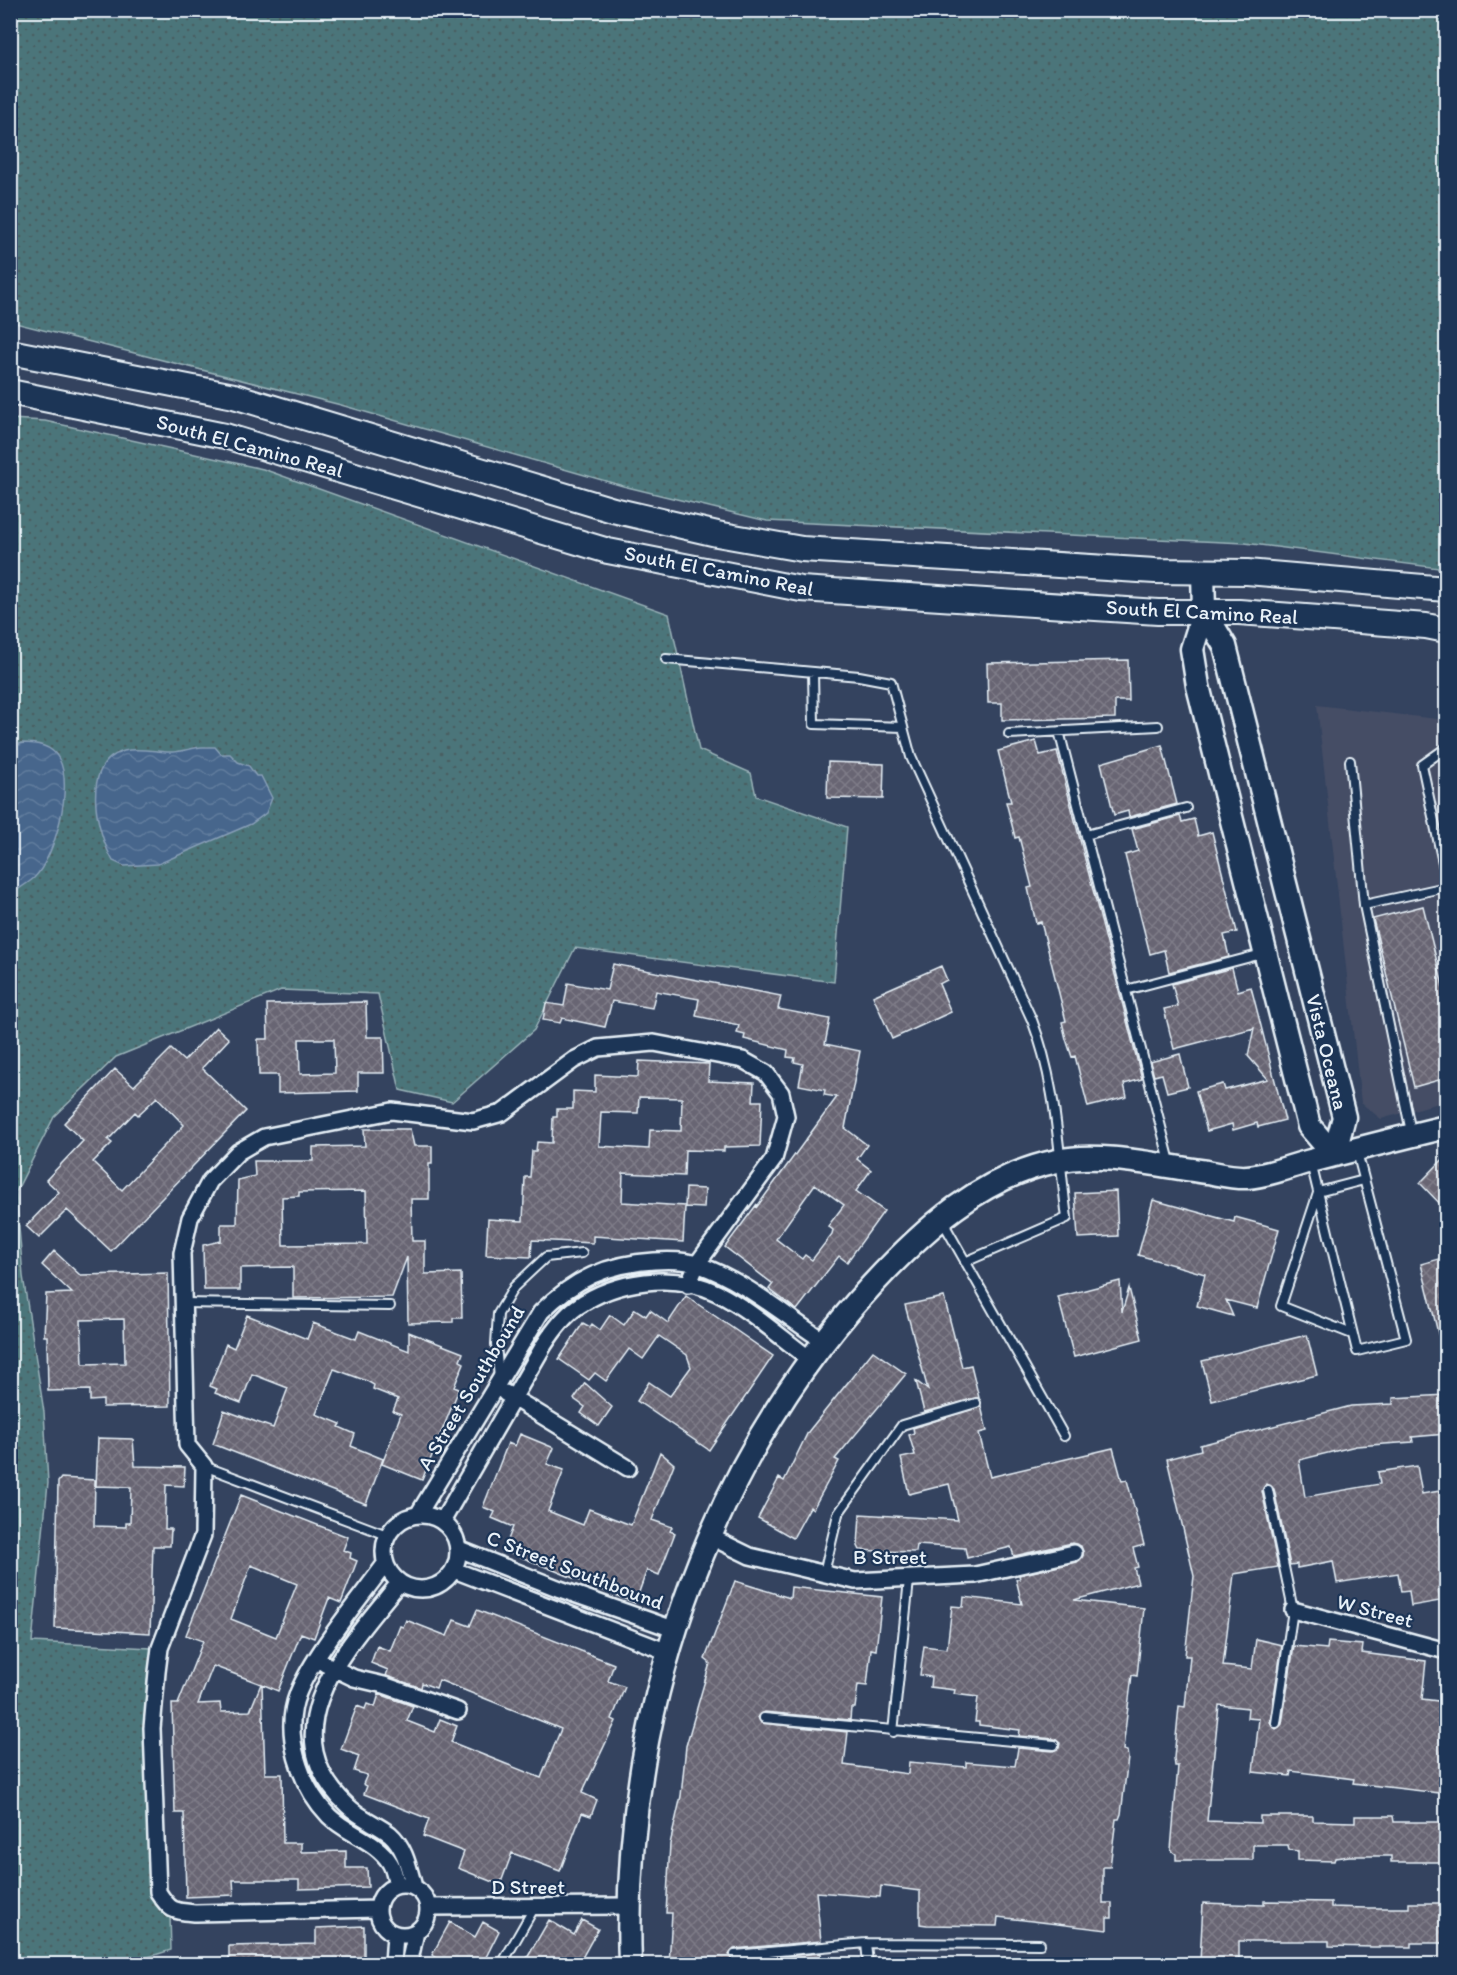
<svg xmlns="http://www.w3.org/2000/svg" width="1457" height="1975" font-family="Itim,sans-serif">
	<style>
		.built { fill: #444d65 }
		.grass { fill: url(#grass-dots); stroke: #9ab3b9; stroke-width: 1.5 }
		.water { fill: url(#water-waves); stroke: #879eb7; stroke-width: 1.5 }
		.building { fill: url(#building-cross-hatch); stroke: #e8f1f8; stroke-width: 1.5; fill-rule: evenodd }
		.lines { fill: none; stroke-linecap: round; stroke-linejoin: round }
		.lane-casing { stroke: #e8f1f8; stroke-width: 12 }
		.street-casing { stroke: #e8f1f8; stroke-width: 20 }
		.secondary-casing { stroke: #e8f1f8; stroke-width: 27 }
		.primary-casing { stroke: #e8f1f8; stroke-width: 28 }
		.lane { stroke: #1d3557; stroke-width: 8 }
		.street { stroke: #1d3557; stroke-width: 15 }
		.secondary { stroke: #1d3557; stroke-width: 22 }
		.primary { stroke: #1d3557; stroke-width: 24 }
		.labels { text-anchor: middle; stroke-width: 4.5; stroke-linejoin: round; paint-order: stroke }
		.street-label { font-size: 21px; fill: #e8f1f8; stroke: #1d3557 }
	</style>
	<defs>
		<pattern id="grass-dots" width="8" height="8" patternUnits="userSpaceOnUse" patternTransform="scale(1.5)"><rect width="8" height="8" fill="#4c757a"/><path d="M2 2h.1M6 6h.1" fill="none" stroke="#495e62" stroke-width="1.8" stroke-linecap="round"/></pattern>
		<pattern id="water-waves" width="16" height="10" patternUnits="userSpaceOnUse" patternTransform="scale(1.5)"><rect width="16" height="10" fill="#46668c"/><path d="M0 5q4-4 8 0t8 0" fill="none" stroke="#617c9d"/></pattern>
		<pattern id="building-cross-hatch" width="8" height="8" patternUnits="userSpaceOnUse" patternTransform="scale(1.5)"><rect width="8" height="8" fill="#686573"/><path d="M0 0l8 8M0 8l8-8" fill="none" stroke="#7e7c88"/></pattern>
	</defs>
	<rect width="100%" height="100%" fill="#34435f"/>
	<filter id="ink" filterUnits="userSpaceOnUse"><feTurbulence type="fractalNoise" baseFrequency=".0167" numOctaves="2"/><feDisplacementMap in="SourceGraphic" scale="12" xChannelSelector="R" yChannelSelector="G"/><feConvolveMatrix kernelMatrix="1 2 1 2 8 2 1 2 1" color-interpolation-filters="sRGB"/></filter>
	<g filter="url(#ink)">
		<!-- built -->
		<path class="built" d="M 1317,705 L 1446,720 L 1446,1101 L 1381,1119 L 1361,1103 Z"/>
		<!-- grass -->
		<path class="grass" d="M 11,10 L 1446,11 L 1446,569 L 1245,543 L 767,521 L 623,486 L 341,405 L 11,322 Z
			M 11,419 L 45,421 L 263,469 L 669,614 L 699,750 L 751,773 L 756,796 L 847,827 L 834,982 L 575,948 L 534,1030 L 452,1102 L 400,1090 L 378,994 L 281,990 L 116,1057 L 54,1117 L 16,1192 L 23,1276 L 44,1412 L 48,1483 L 32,1642 L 151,1648 L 145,1716 L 150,1895 L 170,1916 L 171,1950 L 126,1964 L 11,1964 Z"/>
		<!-- water -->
		<path class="water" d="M 22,743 C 36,743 52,745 59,759 C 74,786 55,857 34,878 C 27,884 18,889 11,894 L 11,747 Z
			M 202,747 L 215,747 L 221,754 L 230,754 L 238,762 L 249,766 L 256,776 L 261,776 L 272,798 L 266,813 L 251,824 L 158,864 L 124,866 L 113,861 C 97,833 79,764 124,751 C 138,747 156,752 170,752 C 181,752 191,748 202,747 Z"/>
		<!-- building -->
		<path class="building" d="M 1128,660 L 1129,701 L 1115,701 L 1115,718 L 1002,720 L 1002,703 L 988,703 L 987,663 Z
			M 1036,741 L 1040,755 L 1057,751 L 1142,1079 L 1124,1084 L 1127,1097 L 1088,1107 L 1075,1056 L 1072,1057 L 1066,1039 L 1062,1022 L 1066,1021 L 1041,922 L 1036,923 L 1028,888 L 1032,887 L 1019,837 L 1015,838 L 1013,829 L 1006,802 L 1011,802 L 998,751 Z
			M 1162,745 L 1177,804 L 1129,817 L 1128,811 L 1114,815 L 1101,763 Z
			M 828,762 L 884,764 L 883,799 L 827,798 Z
			M 1180,816 L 1182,822 L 1194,819 L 1198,836 L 1212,832 L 1237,932 L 1224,935 L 1229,957 L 1169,972 L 1164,950 L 1150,954 L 1125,855 L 1138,851 L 1132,829 Z
			M 1423,906 L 1446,998 L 1446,1078 L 1414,1087 L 1373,919 Z
			M 613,964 L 781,996 L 778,1009 L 830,1019 L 825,1044 L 860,1051 L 845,1128 L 867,1145 L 857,1159 L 871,1170 L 856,1191 L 884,1211 L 847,1262 L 839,1256 L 797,1310 L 769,1289 L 773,1284 L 725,1247 L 757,1204 L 756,1208 L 837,1097 L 824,1095 L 825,1090 L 799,1085 L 803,1064 L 794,1062 L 795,1058 L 787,1057 L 788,1050 L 744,1039 L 745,1035 L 737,1033 L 739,1025 L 696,1016 L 699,999 L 656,991 L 652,1008 L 612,1001 L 605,1027 L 562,1018 L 560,1023 L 543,1020 L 546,1003 L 564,1006 L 568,983 L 607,990 ZM 815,1184 L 844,1205 L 828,1226 L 833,1230 L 832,1234 L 812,1260 L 805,1255 L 802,1259 L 776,1239 Z
			M 941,966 L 947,980 L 939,984 L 951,1012 L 892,1039 L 873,996 Z
			M 1232,968 L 1238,991 L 1251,987 L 1285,1120 L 1258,1127 L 1257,1123 L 1233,1130 L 1232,1124 L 1207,1131 L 1196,1091 L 1223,1084 L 1225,1090 L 1268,1079 L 1248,1056 L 1254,1028 L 1174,1049 L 1164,1009 L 1178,1006 L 1172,984 Z
			M 366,1002 L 367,1037 L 383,1037 L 384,1073 L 358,1073 L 358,1091 L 278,1093 L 278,1075 L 259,1075 L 258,1039 L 268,1039 L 267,1004 ZM 299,1039 L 334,1039 L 335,1073 L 300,1074 Z
			M 216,1027 L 229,1039 L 202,1068 L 246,1111 L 111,1251 L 67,1210 L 39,1238 L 26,1226 L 59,1192 L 46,1180 L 83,1141 L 64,1123 L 115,1069 L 134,1086 L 171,1049 L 184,1061 ZM 157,1097 L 184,1125 L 122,1190 L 93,1162 L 112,1143 L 108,1140 L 135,1112 L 138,1115 Z
			M 1180,1054 L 1188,1087 L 1167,1092 L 1162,1074 L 1154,1076 L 1150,1062 Z
			M 639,1061 L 709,1064 L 708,1081 L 754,1083 L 753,1101 L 762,1101 L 760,1146 L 724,1147 L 724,1151 L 685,1150 L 684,1176 L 623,1173 L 622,1202 L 685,1206 L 686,1188 L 705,1189 L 704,1208 L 685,1207 L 683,1242 L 593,1236 L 593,1243 L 532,1240 L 531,1257 L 486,1255 L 488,1219 L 523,1221 L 525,1177 L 530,1177 L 532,1151 L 536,1151 L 537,1142 L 552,1143 L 553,1117 L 557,1117 L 557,1109 L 573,1109 L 573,1091 L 595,1092 L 595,1075 L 638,1077 ZM 639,1097 L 682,1098 L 681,1131 L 650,1130 L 649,1149 L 599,1146 L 601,1112 L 638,1113 Z
			M 364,1129 L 410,1129 L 414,1146 L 432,1146 L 432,1164 L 429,1164 L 429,1199 L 411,1199 L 412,1241 L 425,1241 L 425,1274 L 461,1273 L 462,1318 L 453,1318 L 453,1322 L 408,1323 L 407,1257 L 392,1297 L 293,1298 L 293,1267 L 240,1268 L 240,1290 L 204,1290 L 203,1245 L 221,1241 L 221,1224 L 237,1224 L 238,1180 L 255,1176 L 254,1161 L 313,1161 L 313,1147 L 365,1146 ZM 366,1191 L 367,1244 L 283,1245 L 282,1197 L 299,1196 L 299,1192 Z
			M 1446,1156 L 1446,1210 L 1420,1183 Z
			M 1116,1191 L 1118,1236 L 1078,1238 L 1075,1193 Z
			M 1153,1200 L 1234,1222 L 1235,1217 L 1279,1229 L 1257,1308 L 1226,1300 L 1233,1316 L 1197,1306 L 1205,1274 L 1138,1255 Z
			M 54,1251 L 80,1275 L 168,1273 L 170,1406 L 103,1407 L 103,1400 L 90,1401 L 90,1390 L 48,1391 L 47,1336 L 44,1336 L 46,1294 L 72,1293 L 42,1265 ZM 124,1319 L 125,1363 L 83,1364 L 81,1320 Z
			M 1446,1257 L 1446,1344 L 1441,1345 L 1421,1264 Z
			M 1120,1281 L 1122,1312 L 1129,1288 L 1142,1339 L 1074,1357 L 1058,1297 Z
			M 686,1296 L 773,1356 L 709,1450 L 637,1401 L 649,1382 L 670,1396 L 691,1367 L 687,1355 L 659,1336 L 643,1359 L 629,1349 L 606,1381 L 595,1373 L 589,1380 L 559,1359 L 583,1323 L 590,1327 L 592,1324 L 600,1330 L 610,1315 L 624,1325 L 635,1309 L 646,1316 L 650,1310 L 668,1323 Z
			M 944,1297 L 962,1367 L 971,1365 L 979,1398 L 924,1412 L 916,1381 L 928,1390 L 905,1305 Z
			M 247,1315 L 307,1339 L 313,1323 L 356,1339 L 359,1331 L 409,1351 L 409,1332 L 463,1353 L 460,1361 L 464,1363 L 454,1387 L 459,1389 L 422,1480 L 382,1464 L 401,1414 L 393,1411 L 398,1399 L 373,1389 L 374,1385 L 367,1381 L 334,1369 L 316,1414 L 341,1424 L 339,1427 L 355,1434 L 351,1446 L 383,1459 L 366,1504 L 213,1444 L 224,1410 L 273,1428 L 288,1388 L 252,1374 L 241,1403 L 215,1393 L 217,1389 L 210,1386 L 226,1344 L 234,1348 Z
			M 1307,1335 L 1317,1375 L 1212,1401 L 1202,1361 Z
			M 873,1351 L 906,1374 L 835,1459 L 839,1461 L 813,1509 L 810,1507 L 793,1538 L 758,1518 L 779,1478 L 784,1481 L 808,1432 Z
			M 585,1383 L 612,1407 L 599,1426 L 581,1413 L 585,1407 L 574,1399 Z
			M 1446,1395 L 1446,1434 L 1412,1437 L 1413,1442 L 1356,1446 L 1299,1460 L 1305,1497 L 1380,1484 L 1378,1472 L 1417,1466 L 1422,1494 L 1446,1490 L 1446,1587 L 1438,1588 L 1440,1601 L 1411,1606 L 1409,1591 L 1401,1592 L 1398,1573 L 1337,1583 L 1333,1561 L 1297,1568 L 1297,1564 L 1290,1565 L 1274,1489 L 1266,1484 L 1262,1491 L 1278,1567 L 1234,1574 L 1223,1666 L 1252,1669 L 1256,1639 L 1282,1645 L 1270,1722 L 1276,1729 L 1282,1724 L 1294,1646 L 1327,1649 L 1328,1642 L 1363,1645 L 1362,1653 L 1426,1661 L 1422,1699 L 1446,1702 L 1439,1793 L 1353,1783 L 1354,1779 L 1291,1771 L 1290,1776 L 1253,1772 L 1259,1719 L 1247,1718 L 1248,1708 L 1219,1705 L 1207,1821 L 1260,1823 L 1260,1816 L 1313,1816 L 1313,1821 L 1355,1822 L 1355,1816 L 1393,1816 L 1394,1822 L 1446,1822 L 1446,1862 L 1391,1862 L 1391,1856 L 1349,1856 L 1335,1858 L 1334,1861 L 1298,1860 L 1298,1851 L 1289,1850 L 1288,1845 L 1253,1845 L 1253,1860 L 1176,1860 L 1176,1854 L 1171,1850 L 1178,1766 L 1175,1766 L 1174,1758 L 1179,1706 L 1185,1707 L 1190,1656 L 1185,1656 L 1194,1576 L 1167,1459 L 1201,1450 L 1200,1445 L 1351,1406 L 1393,1404 L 1393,1398 Z
			M 981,1406 L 987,1431 L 979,1433 L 990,1477 L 1113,1448 L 1122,1481 L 1127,1480 L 1144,1545 L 1133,1548 L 1138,1567 L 1134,1568 L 1138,1583 L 1074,1600 L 1144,1608 L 1137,1676 L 1132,1675 L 1126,1723 L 1123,1750 L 1127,1751 L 1128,1758 L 1121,1814 L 1119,1819 L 1116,1819 L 1110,1867 L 1103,1867 L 1103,1903 L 1112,1903 L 1112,1918 L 1107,1918 L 1107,1930 L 998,1917 L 997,1926 L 927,1925 L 920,1924 L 920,1891 L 881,1886 L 880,1897 L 816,1892 L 821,1941 L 734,1949 L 729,1955 L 736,1961 L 821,1953 L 821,1965 L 669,1965 L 672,1913 L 666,1913 L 670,1844 L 681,1796 L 686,1746 L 710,1663 L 705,1659 L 735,1581 L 790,1598 L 791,1587 L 882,1597 L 876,1650 L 871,1649 L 867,1686 L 858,1685 L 855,1708 L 851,1708 L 850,1720 L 765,1712 L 758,1717 L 761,1723 L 848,1732 L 844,1765 L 908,1774 L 909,1762 L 966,1767 L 966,1762 L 1015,1766 L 1018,1748 L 1053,1751 L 1059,1748 L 1060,1743 L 1055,1739 L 1019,1736 L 1020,1730 L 979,1725 L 979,1722 L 975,1722 L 978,1697 L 954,1694 L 955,1690 L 930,1687 L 931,1677 L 920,1675 L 924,1646 L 947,1649 L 952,1606 L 963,1607 L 964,1597 L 1022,1604 L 1016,1579 L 1020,1579 L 1019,1575 L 1077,1562 L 1083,1555 L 1081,1546 L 1072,1543 L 1014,1556 L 1011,1547 L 967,1558 L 965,1548 L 917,1545 L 916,1552 L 877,1551 L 860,1550 L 858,1546 L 860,1514 L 958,1520 L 949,1484 L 909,1494 L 901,1458 L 915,1455 L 909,1435 L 914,1433 L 913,1428 Z
			M 520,1434 L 554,1448 L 547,1464 L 564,1470 L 548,1511 L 583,1525 L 589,1509 L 631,1525 L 660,1452 L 674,1464 L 652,1520 L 672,1527 L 670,1531 L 675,1533 L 659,1575 L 647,1570 L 635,1603 L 504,1550 L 513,1527 L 492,1518 L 495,1512 L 483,1507 L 508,1443 L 515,1446 Z
			M 98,1438 L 133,1439 L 135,1466 L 185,1467 L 184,1486 L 166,1485 L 165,1529 L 171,1529 L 170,1546 L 153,1546 L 150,1633 L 55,1628 L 58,1482 L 61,1478 L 95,1480 L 94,1526 L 126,1527 L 126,1523 L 130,1523 L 131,1487 L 96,1486 Z
			M 241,1495 L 348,1537 L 343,1550 L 351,1553 L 350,1558 L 357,1561 L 341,1603 L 329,1598 L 314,1638 L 301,1633 L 278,1691 L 262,1684 L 265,1774 L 282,1774 L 283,1843 L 301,1843 L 301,1852 L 346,1851 L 346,1868 L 367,1868 L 368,1887 L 299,1889 L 299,1880 L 233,1880 L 234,1895 L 186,1897 L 184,1813 L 175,1813 L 172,1704 L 178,1704 L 203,1641 L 186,1635 ZM 251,1565 L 297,1584 L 276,1637 L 231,1619 ZM 213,1666 L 261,1684 L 250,1711 L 221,1712 L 220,1703 L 198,1704 Z
			M 477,1610 L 614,1664 L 608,1681 L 625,1687 L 612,1719 L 616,1721 L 582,1793 L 597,1800 L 591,1816 L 582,1813 L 560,1871 L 512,1853 L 500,1885 L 458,1868 L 464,1852 L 423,1836 L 429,1819 L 364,1794 L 367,1786 L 363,1784 L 367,1775 L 354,1771 L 359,1756 L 341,1749 L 357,1706 L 365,1709 L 367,1704 L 375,1707 L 379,1694 L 413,1706 L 407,1721 L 435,1732 L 440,1719 L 457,1726 L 451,1742 L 541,1778 L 561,1729 L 439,1680 L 436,1688 L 422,1683 L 421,1688 L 386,1676 L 388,1670 L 371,1663 L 377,1646 L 390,1651 L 400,1626 L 403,1627 L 406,1620 L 447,1636 L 454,1620 L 470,1626 Z
			M 1264,1901 L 1331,1902 L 1331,1907 L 1366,1908 L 1409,1908 L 1409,1903 L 1446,1903 L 1446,1943 L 1411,1943 L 1411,1947 L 1373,1947 L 1329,1946 L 1329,1941 L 1239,1941 L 1239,1963 L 1200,1962 L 1203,1903 L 1264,1905 Z
			M 549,1920 L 574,1935 L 582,1920 L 598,1929 L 578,1965 L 523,1965 Z
			M 450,1922 L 475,1937 L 483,1922 L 499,1931 L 482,1965 L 448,1965 L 432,1955 Z
			M 364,1926 L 364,1965 L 229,1965 L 229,1946 L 316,1944 L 316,1928 Z"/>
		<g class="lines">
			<!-- lane casing -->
			<g class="lane-casing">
				<path id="lane" d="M 666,659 L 859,676 L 891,682 L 911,757 L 1032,1020 C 1057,1084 1058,1151 1067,1218 L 965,1262
					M 813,672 L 814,724 L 903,727
					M 1059,731 L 1170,1162
					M 1009,734 L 1158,726
					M 1446,748 L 1422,765 L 1446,877
					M 1350,761 L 1364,905
					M 1086,835 L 1186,808
					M 1126,990 L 1262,954
					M 1411,1132 L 1364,905 L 1446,887
					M 1311,1163 L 1357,1351 L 1406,1339 L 1357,1152
					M 1318,1192 L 1364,1180
					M 1318,1193 L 1281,1306 L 1352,1334
					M 943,1222 L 1064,1436
					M 183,1303 L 390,1306
					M 499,1379 L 496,1344 L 498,1314 L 514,1287 L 546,1257 L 582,1253
					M 204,1466 L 387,1535
					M 1268,1490 L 1293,1610 L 1276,1723
					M 824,1573 L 838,1514 L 902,1425 L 976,1403
					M 764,1718 L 1054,1745
					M 893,1732 L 909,1580
					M 866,1943 L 868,1964
					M 735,1955 L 866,1943 L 1040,1944
					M 502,1964 L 534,1908"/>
			</g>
			<!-- street casing -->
			<g class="street-casing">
				<path id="street" d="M 505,1393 L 628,1468
					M 419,1513 L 541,1312 C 574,1279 607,1264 654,1261 C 668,1260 686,1260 699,1265 C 745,1281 784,1315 824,1341
					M384 1552a37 37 0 1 1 74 0a37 37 0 1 1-74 0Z
					M 443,1520 L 544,1345 C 553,1331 563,1317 577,1307 C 616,1280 674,1272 717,1293 C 751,1310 781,1338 811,1360
					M 709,1536 L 750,1556 L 855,1581 L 975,1575 L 1074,1553
					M 459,1549 L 560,1589 L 676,1630
					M 385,1564 C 359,1600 314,1653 298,1693 C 282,1733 300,1786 329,1816 C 347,1834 377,1841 390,1863 C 394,1869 395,1878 397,1885
					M 454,1570 L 668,1652
					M 399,1583 C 348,1646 266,1730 348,1806 C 360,1818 377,1824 390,1834 C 405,1847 409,1869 414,1887
					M 1293,1610 L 1446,1651
					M 325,1664 L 354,1678 L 384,1685 L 458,1711
					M378 1910a25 25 0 1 1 50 0a25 25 0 1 1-50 0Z
					M 428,1907 L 628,1906
					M 378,1909 L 196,1913 C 173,1911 171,1912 158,1892 L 152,1728 L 157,1672 L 160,1648 L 203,1535 L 204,1466 L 187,1445 L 182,1253 L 190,1218 L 210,1181 L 238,1152 L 264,1137 L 392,1111 L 473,1121 L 502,1113 L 574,1060 L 598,1048 L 654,1043 L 743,1060 L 766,1073 L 781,1093 L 786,1116 L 774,1159 L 697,1264 L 688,1285
					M 393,1964 L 395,1934
					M 409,1964 L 416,1932"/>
			</g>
			<!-- secondary casing -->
			<g class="secondary-casing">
				<path id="secondary" d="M 1203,572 L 1204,611 L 1192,649 L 1198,686 L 1309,1126 L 1334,1155
					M 1204,611 L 1225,646 L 1344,1117 L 1334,1155
					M 630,1964 C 621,1720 705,1466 872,1285 C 924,1229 980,1177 1057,1161 C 1100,1151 1162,1166 1207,1172 C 1219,1174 1234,1178 1247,1177 C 1267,1176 1288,1167 1307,1162 C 1353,1150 1400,1138 1446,1127"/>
			</g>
			<!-- primary casing -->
			<g class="primary-casing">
				<path id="primary" d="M 10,352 L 234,396 L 613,510 L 717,534 L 802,549 L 1155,571 L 1247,572 L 1446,589
					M 10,392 L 225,436 L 608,551 L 801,589 L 1158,612 L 1239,612 L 1426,626 L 1446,630"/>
			</g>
			<!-- lane -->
			<use href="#lane" class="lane"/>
			<!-- street -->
			<use href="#street" class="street"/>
			<!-- secondary -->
			<use href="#secondary" class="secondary"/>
			<!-- primary -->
			<use href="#primary" class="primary"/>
		</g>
	</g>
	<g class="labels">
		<!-- street labels -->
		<g class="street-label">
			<text transform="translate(250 446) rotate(15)" y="7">South El Camino Real</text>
			<text transform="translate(719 571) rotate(11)" y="7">South El Camino Real</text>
			<text transform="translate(1202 612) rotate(3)" y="7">South El Camino Real</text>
			<text transform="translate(1327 1052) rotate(76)" y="7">Vista Oceana</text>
			<text transform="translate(471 1388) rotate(-59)" y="7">A Street Southbound</text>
			<text x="890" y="1564">B Street</text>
			<text transform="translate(575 1570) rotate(21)" y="7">C Street Southbound</text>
			<text transform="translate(1375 1611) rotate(15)" y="7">W Street</text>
			<text x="528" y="1894">D Street</text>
		</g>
	</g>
	<!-- margin -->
	<rect width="1457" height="1975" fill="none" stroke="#1d3557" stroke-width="36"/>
	<rect x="18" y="18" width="1421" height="1939" fill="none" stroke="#e8f1f8" stroke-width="2" filter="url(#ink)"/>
</svg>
